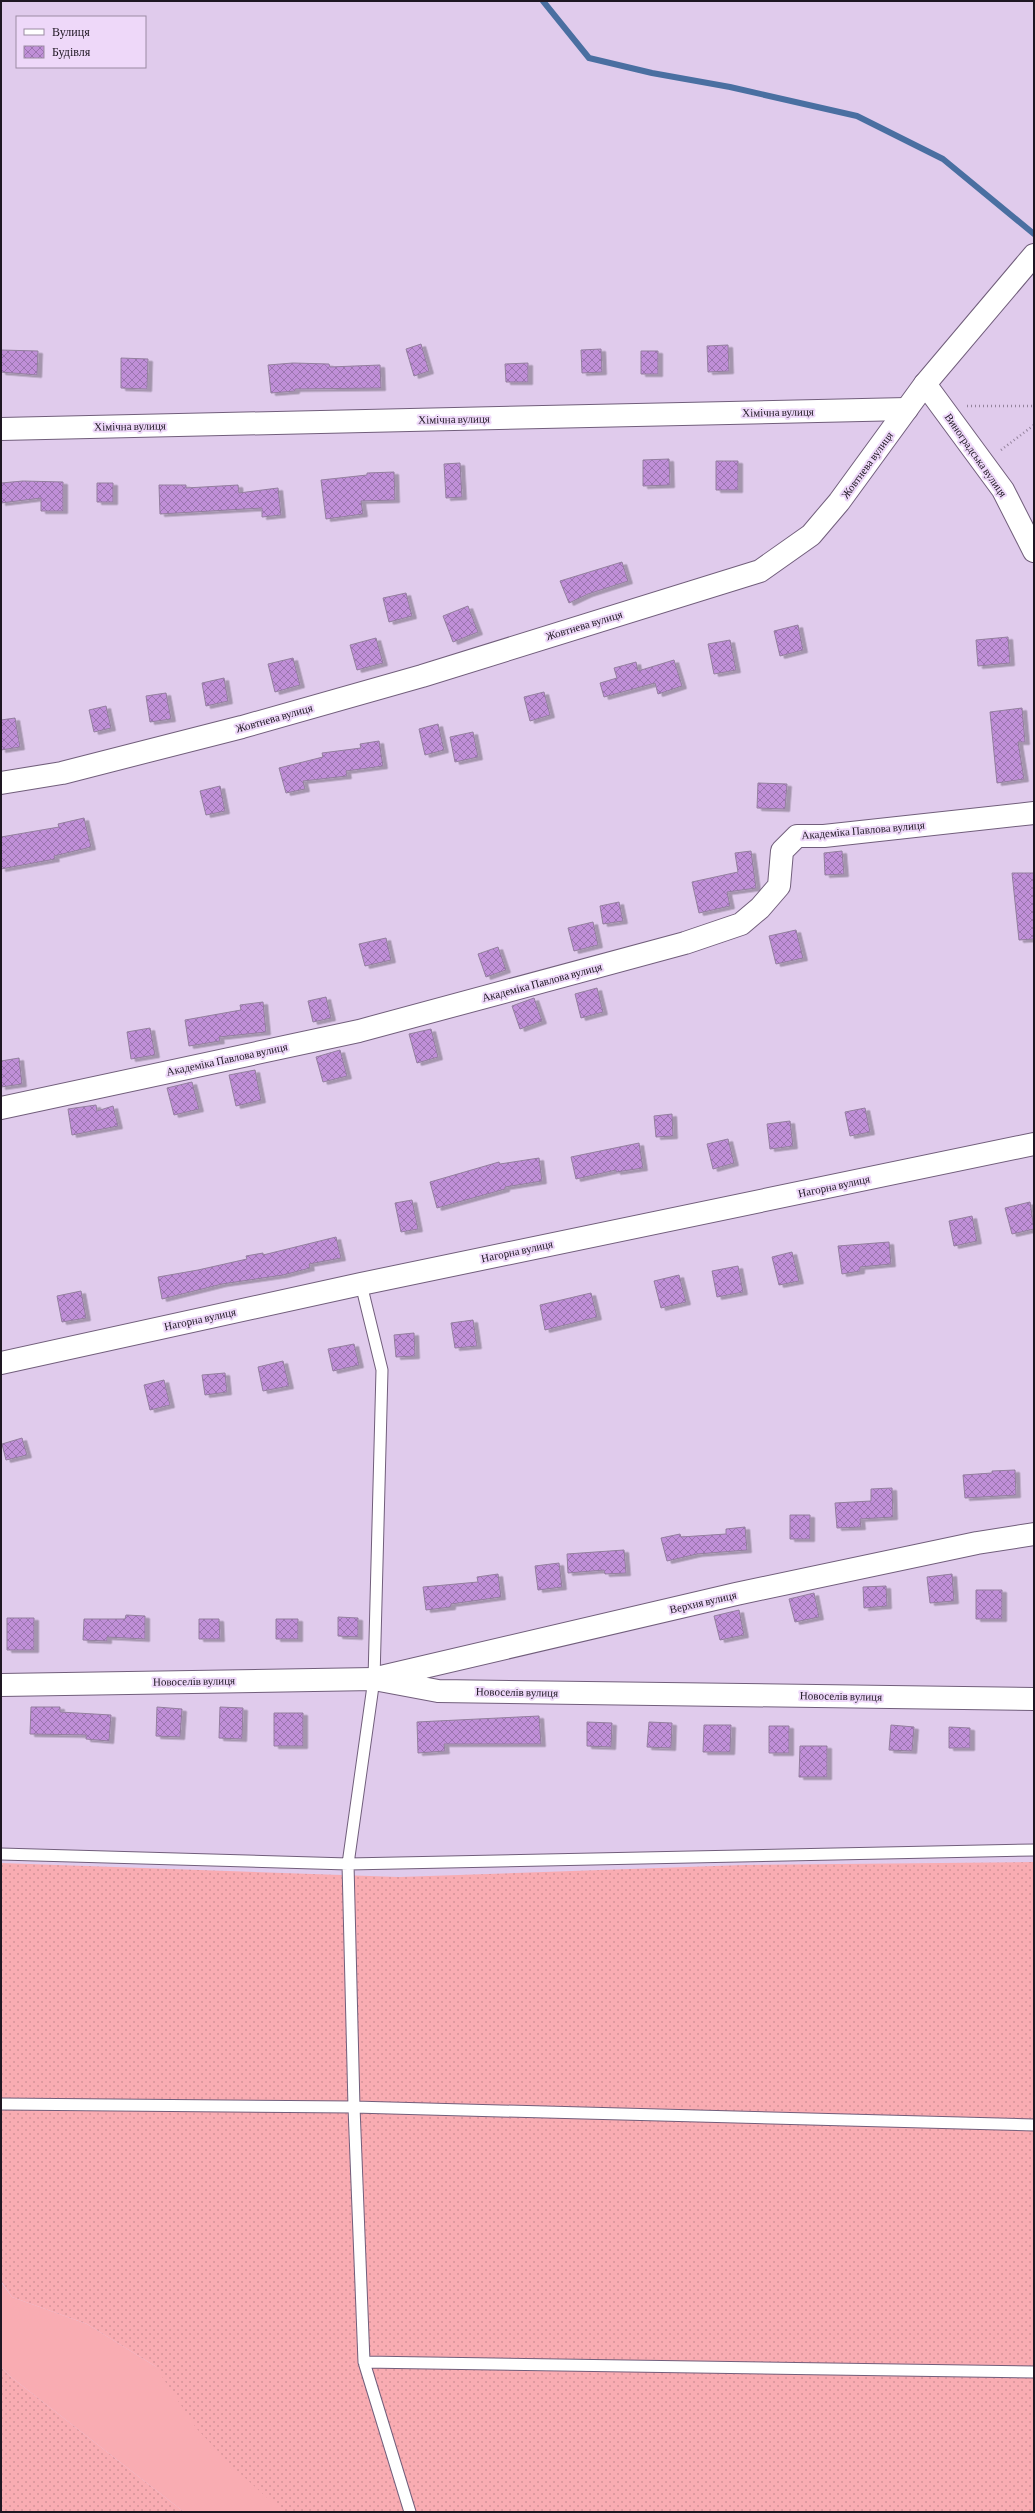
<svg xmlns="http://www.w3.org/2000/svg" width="1035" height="2513" font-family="'Crimson Pro',serif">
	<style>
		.grass { fill: #f9acb2 }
		.garden { fill: url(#garden-dots) }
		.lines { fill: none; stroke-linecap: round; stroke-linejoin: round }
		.stream { stroke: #4a6fa1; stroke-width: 6 }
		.building { fill: url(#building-cross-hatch); stroke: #937f9e; filter: url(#shadow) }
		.service-casing { stroke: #715e7b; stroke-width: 13 }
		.minor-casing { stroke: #715e7b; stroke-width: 24 }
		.secondary-casing { stroke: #715e7b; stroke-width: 24 }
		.path { stroke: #93839c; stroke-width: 2.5; stroke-dasharray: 1 3; stroke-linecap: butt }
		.service { stroke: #fff; stroke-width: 11 }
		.minor { stroke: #fff; stroke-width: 22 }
		.secondary { stroke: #fff; stroke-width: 22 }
		.labels { text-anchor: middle; stroke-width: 4; stroke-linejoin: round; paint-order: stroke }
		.street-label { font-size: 11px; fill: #1e1722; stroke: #eed8f9 }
	</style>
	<defs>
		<pattern id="garden-dots" width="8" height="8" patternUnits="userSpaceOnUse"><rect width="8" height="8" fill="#f9acb2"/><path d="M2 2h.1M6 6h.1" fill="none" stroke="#d59399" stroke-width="1.8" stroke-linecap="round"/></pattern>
		<pattern id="building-cross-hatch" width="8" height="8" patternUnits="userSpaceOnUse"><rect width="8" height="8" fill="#c08fd8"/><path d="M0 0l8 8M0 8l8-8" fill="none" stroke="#9b74af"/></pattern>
		<filter id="shadow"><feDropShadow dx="4.5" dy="2.5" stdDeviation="0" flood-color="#0004"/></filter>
	</defs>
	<rect width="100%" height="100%" fill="#e0cbec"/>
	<!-- grass -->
	<path class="grass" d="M 1,2282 L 12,2297 L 87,2324 L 155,2366 L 283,2512 L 184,2512 L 11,2377 L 1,2367 Z"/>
	<!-- garden -->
	<path class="garden" d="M 1034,1862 L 1034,2512 L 283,2512 L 234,2468 L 196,2428 L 155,2366 L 87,2324 L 12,2297 L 1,2281 L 1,1863 L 399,1877 L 744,1865 Z
		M 1,2367 L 11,2377 L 184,2512 L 1,2512 Z"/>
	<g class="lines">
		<!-- stream -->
		<path class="stream" d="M 543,1 L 589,58 L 652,73 L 730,87 L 857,116 L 943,159 L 1034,234"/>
	</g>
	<!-- building -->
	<path class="building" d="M 421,344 L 429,371 L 414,376 L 406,349 Z
		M 728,345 L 729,371 L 708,372 L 707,346 Z
		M 601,349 L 602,372 L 582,373 L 581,350 Z
		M 1,350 L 38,351 L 37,375 L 1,372 Z
		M 641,351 L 658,351 L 658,374 L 641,374 Z
		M 121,358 L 148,359 L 147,389 L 121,388 Z
		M 293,363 L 329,364 L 330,367 L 380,365 L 381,388 L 295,389 L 295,391 L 271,393 L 268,365 Z
		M 528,363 L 528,382 L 506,382 L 505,364 Z
		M 669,459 L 670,485 L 643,486 L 643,460 Z
		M 716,461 L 738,461 L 738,490 L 716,490 Z
		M 460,463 L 462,497 L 446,498 L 444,464 Z
		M 394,472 L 395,500 L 361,501 L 363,514 L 326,519 L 321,480 L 367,475 L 367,473 Z
		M 23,481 L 63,482 L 63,511 L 41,511 L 41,498 L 1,503 L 1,483 Z
		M 97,483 L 113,483 L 113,502 L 97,502 Z
		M 159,485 L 186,485 L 186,488 L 238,485 L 239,493 L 278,488 L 281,515 L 262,517 L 262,508 L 160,514 Z
		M 622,562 L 628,581 L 588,594 L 569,603 L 560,581 Z
		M 406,593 L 412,616 L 389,622 L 383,598 Z
		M 468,606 L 478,632 L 453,642 L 443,616 Z
		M 798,625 L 803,650 L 780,656 L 774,631 Z
		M 1008,637 L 1010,663 L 978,666 L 976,640 Z
		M 376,638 L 383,663 L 357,670 L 350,645 Z
		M 730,640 L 736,670 L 714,674 L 708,644 Z
		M 293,658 L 300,685 L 275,692 L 268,664 Z
		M 674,660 L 682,686 L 658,694 L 655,683 L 604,697 L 600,683 L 617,678 L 614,668 L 636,662 L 638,671 Z
		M 224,678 L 228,701 L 206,706 L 202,683 Z
		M 544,692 L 550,715 L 530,721 L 524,697 Z
		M 166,693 L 171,719 L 150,722 L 146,696 Z
		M 106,706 L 111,728 L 94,732 L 89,710 Z
		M 1022,708 L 1025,742 L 1018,742 L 1024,779 L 997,783 L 990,712 Z
		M 15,718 L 20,747 L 1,750 L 1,720 Z
		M 438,724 L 444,750 L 425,755 L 419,729 Z
		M 473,732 L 478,757 L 455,762 L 450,737 Z
		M 379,741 L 383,766 L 346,771 L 347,776 L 303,781 L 305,789 L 286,793 L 279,768 L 323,757 L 322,753 L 361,748 L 360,744 Z
		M 758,783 L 787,784 L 785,809 L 757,808 Z
		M 220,786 L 225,811 L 206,815 L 200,791 Z
		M 84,818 L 91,847 L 54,856 L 55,859 L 1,869 L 1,837 L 59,827 L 58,824 Z
		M 751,851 L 756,888 L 727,892 L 730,906 L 699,913 L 692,882 L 738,872 L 735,853 Z
		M 842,851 L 844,874 L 825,875 L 824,853 Z
		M 1012,873 L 1034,873 L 1034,939 L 1019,940 Z
		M 619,902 L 623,921 L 603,924 L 600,906 Z
		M 593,922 L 598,945 L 574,951 L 568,928 Z
		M 796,930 L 803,958 L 776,964 L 769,936 Z
		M 386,938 L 391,960 L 365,966 L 359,944 Z
		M 498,947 L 506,970 L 486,977 L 478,954 Z
		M 597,988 L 603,1012 L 581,1018 L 575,994 Z
		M 326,997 L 331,1018 L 313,1022 L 308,1001 Z
		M 534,998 L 542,1021 L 520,1029 L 512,1006 Z
		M 263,1002 L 266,1032 L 219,1037 L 220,1041 L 189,1046 L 185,1020 L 241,1010 L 240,1005 Z
		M 150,1028 L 155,1055 L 131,1059 L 127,1032 Z
		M 431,1029 L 438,1057 L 417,1063 L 409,1034 Z
		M 340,1050 L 347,1076 L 323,1082 L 316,1057 Z
		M 19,1058 L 22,1084 L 1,1087 L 1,1061 Z
		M 255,1070 L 261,1100 L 236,1106 L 229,1075 Z
		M 192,1082 L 199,1109 L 174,1115 L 167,1088 Z
		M 96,1105 L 97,1111 L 113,1106 L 118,1126 L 72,1135 L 68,1109 Z
		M 865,1108 L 870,1132 L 850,1136 L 845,1112 Z
		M 672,1114 L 673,1136 L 656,1137 L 654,1116 Z
		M 790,1121 L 793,1146 L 770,1149 L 767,1124 Z
		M 728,1139 L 734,1163 L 713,1169 L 707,1144 Z
		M 639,1143 L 643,1168 L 616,1172 L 616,1170 L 576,1179 L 571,1157 Z
		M 539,1158 L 542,1181 L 505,1187 L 505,1189 L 437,1208 L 430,1182 L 499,1162 L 500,1164 Z
		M 412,1200 L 418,1229 L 401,1232 L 395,1203 Z
		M 1030,1202 L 1034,1229 L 1012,1234 L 1005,1208 Z
		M 972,1216 L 977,1241 L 954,1246 L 949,1221 Z
		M 336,1237 L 341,1258 L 309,1264 L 310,1268 L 283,1275 L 222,1284 L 162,1299 L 158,1277 L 198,1270 L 247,1259 L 246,1256 L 263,1253 L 263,1255 Z
		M 889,1242 L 891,1264 L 860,1267 L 860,1271 L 842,1274 L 838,1246 Z
		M 792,1252 L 799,1281 L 779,1285 L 772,1257 Z
		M 738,1266 L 743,1292 L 717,1297 L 712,1271 Z
		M 679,1275 L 686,1302 L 661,1308 L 654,1281 Z
		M 81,1291 L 86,1318 L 62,1322 L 57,1296 Z
		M 591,1293 L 597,1317 L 545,1330 L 540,1305 Z
		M 473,1320 L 477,1346 L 455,1348 L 451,1323 Z
		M 414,1333 L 415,1356 L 396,1357 L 394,1335 Z
		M 354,1344 L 359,1365 L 333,1371 L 328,1349 Z
		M 283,1361 L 289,1386 L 263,1391 L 258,1367 Z
		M 225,1373 L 227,1392 L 205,1395 L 202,1375 Z
		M 164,1380 L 170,1405 L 150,1410 L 144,1385 Z
		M 22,1438 L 27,1455 L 6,1460 L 2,1444 Z
		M 1015,1470 L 1016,1495 L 965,1498 L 963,1475 L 992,1473 L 992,1471 Z
		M 892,1488 L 893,1517 L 860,1519 L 861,1527 L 837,1528 L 835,1503 L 871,1501 L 871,1489 Z
		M 790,1515 L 810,1515 L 810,1539 L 790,1539 Z
		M 745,1527 L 747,1550 L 697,1554 L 667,1561 L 661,1538 L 680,1534 L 681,1537 L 726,1534 L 726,1529 Z
		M 624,1550 L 626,1573 L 605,1574 L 604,1570 L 568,1573 L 567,1554 Z
		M 559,1563 L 562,1587 L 538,1590 L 535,1566 Z
		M 498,1574 L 501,1597 L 451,1604 L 451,1607 L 426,1610 L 423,1587 L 478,1582 L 477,1577 Z
		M 952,1574 L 954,1601 L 930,1603 L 927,1577 Z
		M 886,1586 L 887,1606 L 864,1608 L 863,1587 Z
		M 976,1590 L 1002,1590 L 1002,1619 L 976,1619 Z
		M 814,1593 L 819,1617 L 795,1622 L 789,1599 Z
		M 739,1610 L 744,1635 L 720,1640 L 714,1616 Z
		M 126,1615 L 145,1616 L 145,1639 L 107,1637 L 107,1641 L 83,1640 L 84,1619 L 125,1619 Z
		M 338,1617 L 358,1618 L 358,1637 L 338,1636 Z
		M 7,1618 L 34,1618 L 34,1650 L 7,1650 Z
		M 199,1619 L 219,1619 L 220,1639 L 199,1639 Z
		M 276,1619 L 298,1619 L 298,1639 L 276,1639 Z
		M 31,1707 L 60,1707 L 60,1712 L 111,1715 L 109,1741 L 86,1739 L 86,1735 L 30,1734 Z
		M 157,1707 L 182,1709 L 180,1737 L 156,1736 Z
		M 220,1707 L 243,1708 L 242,1739 L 219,1738 Z
		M 274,1713 L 303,1713 L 303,1746 L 274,1746 Z
		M 539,1716 L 541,1744 L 444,1744 L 445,1751 L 418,1753 L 417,1722 Z
		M 587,1722 L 612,1723 L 611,1747 L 587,1746 Z
		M 649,1722 L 672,1723 L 671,1748 L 647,1747 Z
		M 704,1725 L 731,1725 L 730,1752 L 703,1752 Z
		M 891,1725 L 914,1727 L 912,1751 L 889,1750 Z
		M 769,1726 L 789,1726 L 789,1753 L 769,1753 Z
		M 949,1727 L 970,1728 L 970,1748 L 949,1748 Z
		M 800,1746 L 827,1746 L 827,1777 L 799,1777 Z"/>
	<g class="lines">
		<!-- service casing -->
		<g class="service-casing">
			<path id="service" d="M 361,1284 L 382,1370 L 374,1679 L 348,1864 L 354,2107 L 364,2362 L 410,2512
				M 1,1854 L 348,1864 L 1034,1850
				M 1,2104 L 354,2107 L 1034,2125
				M 364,2362 L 1034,2372"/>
		</g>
		<!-- minor casing -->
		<g class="minor-casing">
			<path id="minor" d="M 925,384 L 1003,490 L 1034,551
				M 1,429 L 907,409
				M 1,1108 L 359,1031 L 685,943 L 741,924 L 760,908 L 779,886 L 782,851 L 797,836 L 824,836 L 1034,813
				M 1,1363 L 361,1284 L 1034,1144
				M 381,1677 L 736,1594 L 977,1543 L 1034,1534
				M 1,1685 L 374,1679 L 438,1691 L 1034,1699"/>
		</g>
		<!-- secondary casing -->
		<g class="secondary-casing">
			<path id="secondary" d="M 1,783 L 62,773 L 242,727 L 422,676 L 760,571 L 811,535 L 839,502 L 925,384 L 1034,255"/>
		</g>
		<!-- path -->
		<path class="path" d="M 967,406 L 1034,406
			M 1001,450 L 1034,425"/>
		<!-- service -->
		<use href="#service" class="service"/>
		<!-- minor -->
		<use href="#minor" class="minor"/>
		<!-- secondary -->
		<use href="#secondary" class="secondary"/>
	</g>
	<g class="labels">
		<!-- street labels -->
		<g class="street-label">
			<text transform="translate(778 412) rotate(-1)" y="4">Хімічна вулиця</text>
			<text transform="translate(454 419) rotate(-1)" y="4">Хімічна вулиця</text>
			<text transform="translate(130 426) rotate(-1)" y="4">Хімічна вулиця</text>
			<text transform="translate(976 455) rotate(55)" y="4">Виноградська вулиця</text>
			<text transform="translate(867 465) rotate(-54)" y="4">Жовтнева вулиця</text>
			<text transform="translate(584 625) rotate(-17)" y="4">Жовтнева вулиця</text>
			<text transform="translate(274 718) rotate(-16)" y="4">Жовтнева вулиця</text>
			<text transform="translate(863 830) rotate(-5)" y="4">Академіка Павлова вулиця</text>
			<text transform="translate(542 982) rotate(-15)" y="4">Академіка Павлова вулиця</text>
			<text transform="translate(227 1059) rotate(-12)" y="4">Академіка Павлова вулиця</text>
			<text transform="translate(834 1186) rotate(-12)" y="4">Нагорна вулиця</text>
			<text transform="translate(517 1251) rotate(-12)" y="4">Нагорна вулиця</text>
			<text transform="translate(200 1319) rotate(-12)" y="4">Нагорна вулиця</text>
			<text transform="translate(703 1602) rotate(-13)" y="4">Верхня вулиця</text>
			<text transform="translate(194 1681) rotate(-1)" y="4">Новоселів вулиця</text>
			<text transform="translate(517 1692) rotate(1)" y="4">Новоселів вулиця</text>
			<text transform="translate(841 1696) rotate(1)" y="4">Новоселів вулиця</text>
		</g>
	</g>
	<!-- border -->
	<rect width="1035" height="2513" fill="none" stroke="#1e1722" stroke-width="4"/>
	<!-- legend -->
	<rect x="16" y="16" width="130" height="52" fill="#eed8f9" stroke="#9b8ba3"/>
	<rect x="24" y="29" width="20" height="6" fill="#ffffff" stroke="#9b8ba3"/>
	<text x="52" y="36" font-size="12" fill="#1e1722">Вулиця</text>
	<rect x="24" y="46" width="20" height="12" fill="url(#building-cross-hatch)" stroke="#9b8ba3"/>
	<text x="52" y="56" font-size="12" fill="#1e1722">Будівля</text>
</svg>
